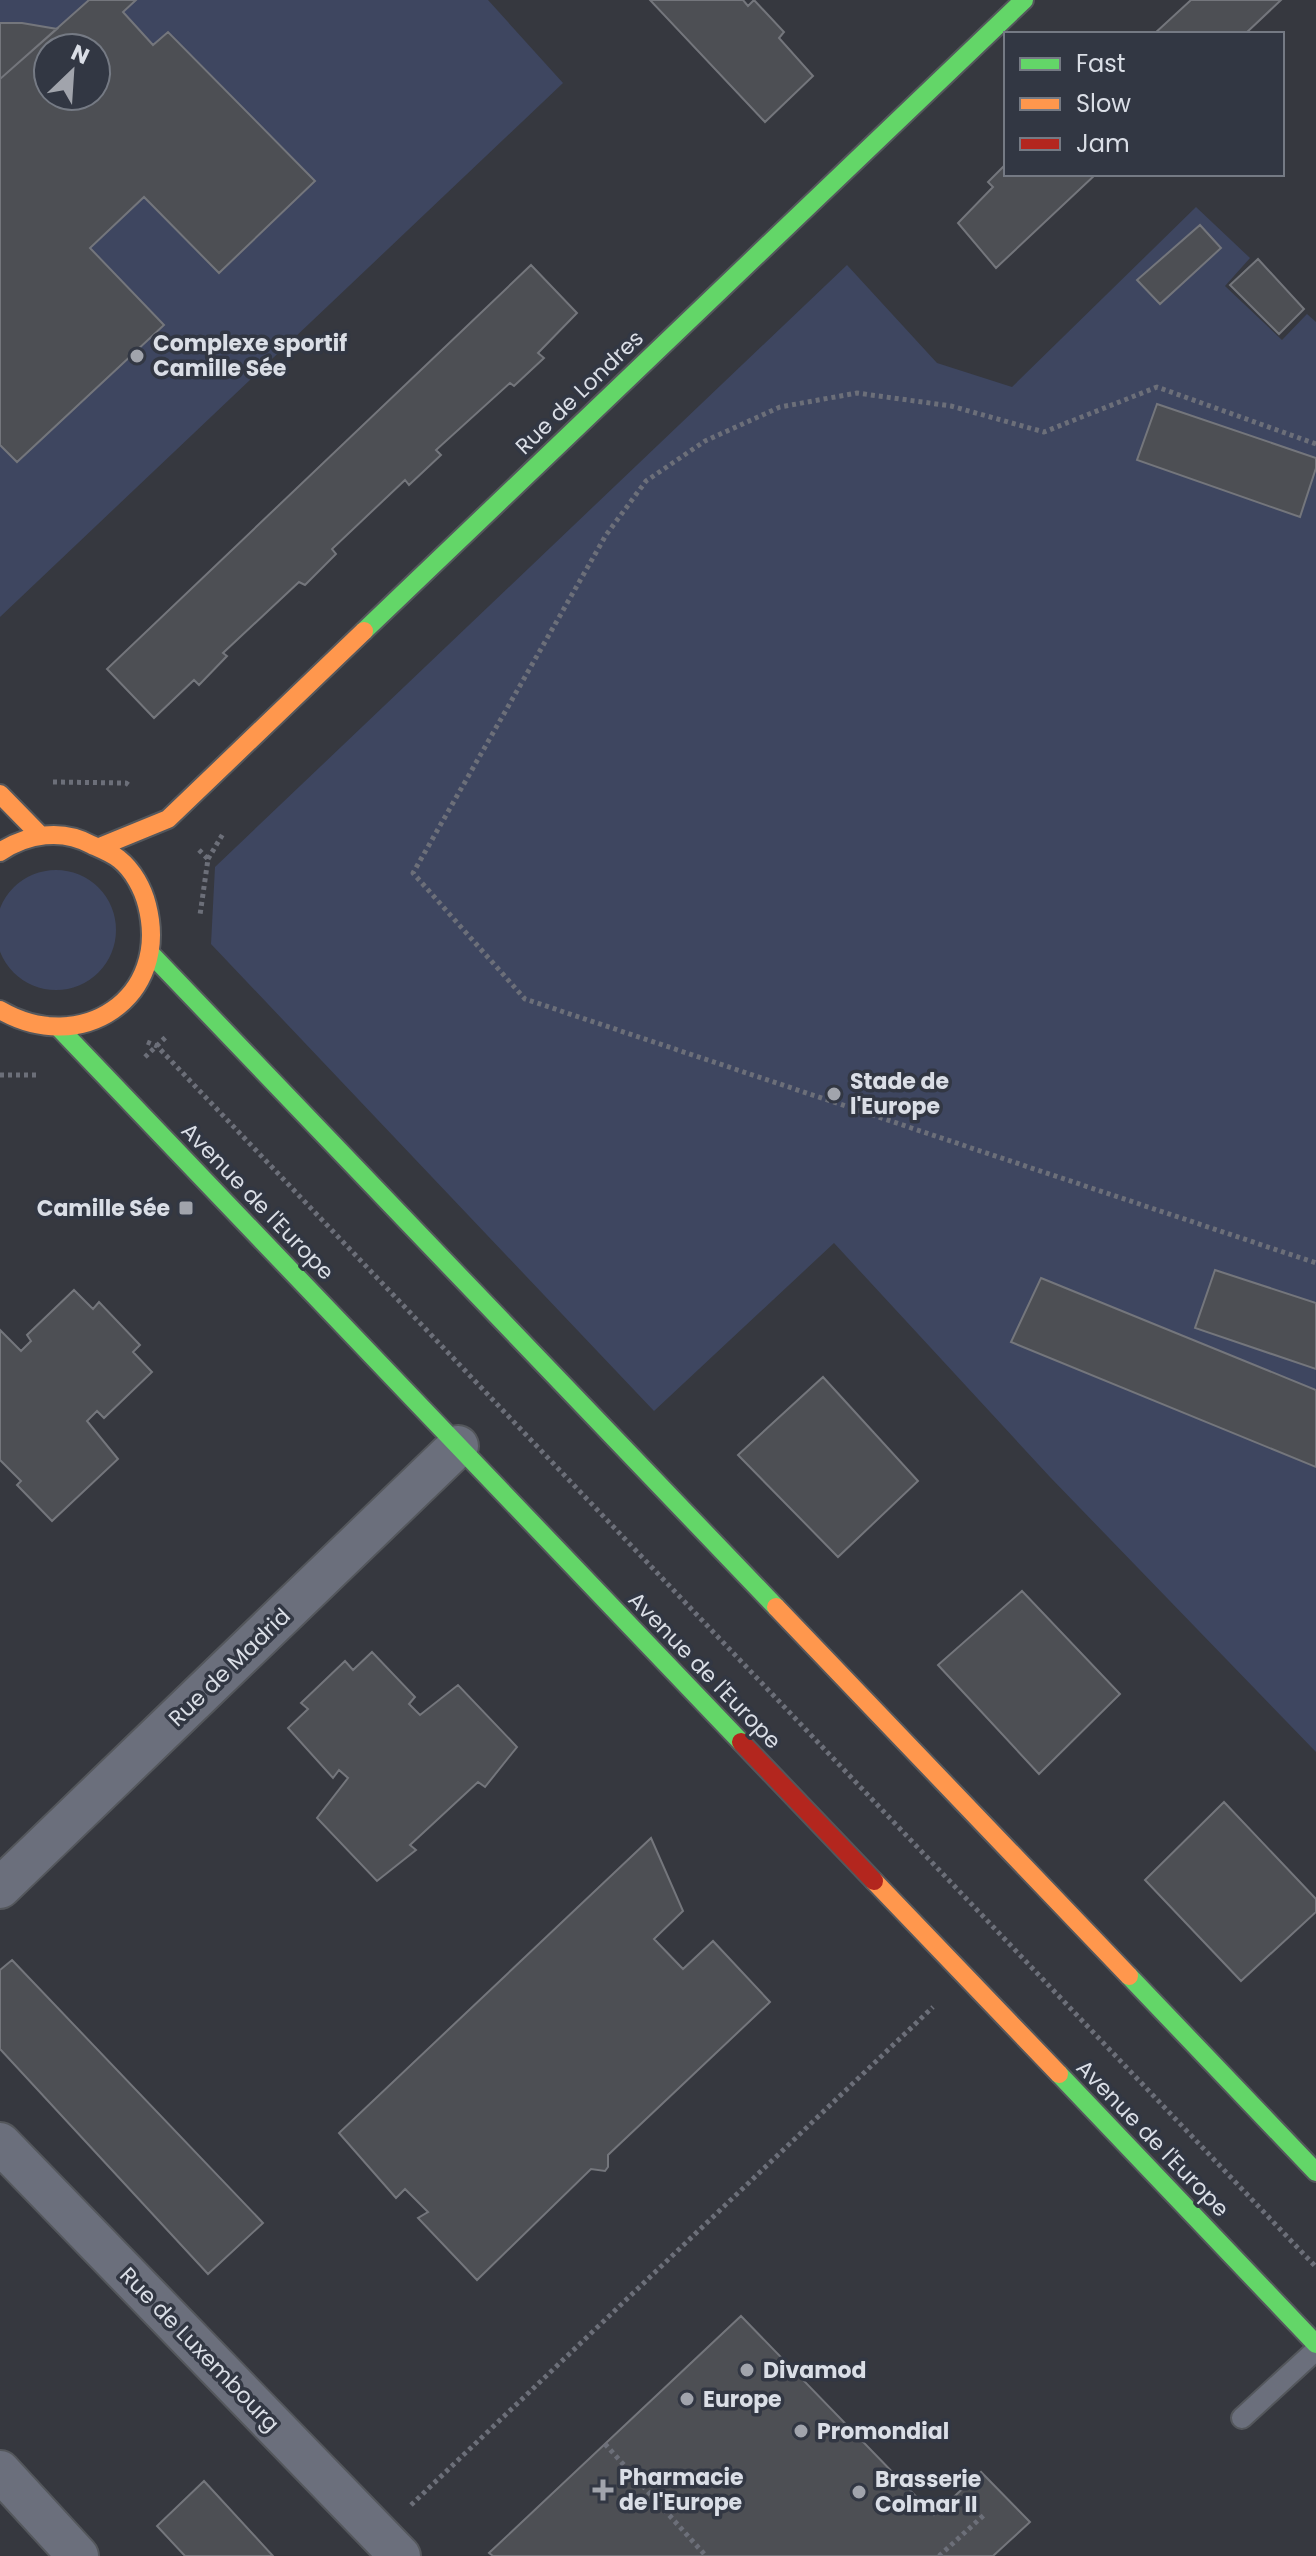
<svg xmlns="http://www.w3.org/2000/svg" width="1316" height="2556" font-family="Poppins,sans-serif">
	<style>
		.green { fill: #3e4660; fill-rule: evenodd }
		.building { fill: #4d4f54; stroke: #74767c; stroke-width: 2; fill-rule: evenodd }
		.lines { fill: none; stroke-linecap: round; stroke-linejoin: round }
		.lane-casing { stroke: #54575c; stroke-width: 24 }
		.street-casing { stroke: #54575c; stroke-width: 44 }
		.fast-casing { stroke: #54575c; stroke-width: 22 }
		.slow-casing { stroke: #54575c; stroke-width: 22 }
		.jam-casing { stroke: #54575c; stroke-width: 22 }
		.path { stroke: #6c6f79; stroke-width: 5; stroke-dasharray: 4 4; stroke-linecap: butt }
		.lane { stroke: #6b6f7c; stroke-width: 20 }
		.street { stroke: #6b6f7c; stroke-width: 40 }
		.fast { stroke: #63d668; stroke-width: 18 }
		.slow { stroke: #ff974d; stroke-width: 18 }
		.jam { stroke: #b3261e; stroke-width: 18 }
		.poi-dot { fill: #a1a4ac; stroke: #323743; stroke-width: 3 }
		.labels { text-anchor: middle; stroke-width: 7; stroke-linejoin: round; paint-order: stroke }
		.poi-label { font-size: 22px; font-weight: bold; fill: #dadee6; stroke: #323743; text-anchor: start }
		.street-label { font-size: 22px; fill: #dadee6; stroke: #323743 }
	</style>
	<rect width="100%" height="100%" fill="#36383f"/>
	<!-- green -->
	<path class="green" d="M 0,0 L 488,0 L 563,83 L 0,617 ZM 48,48 L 96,48 L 96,96 L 48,96 Z
		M 1196,207 L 1250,258 L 1225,286 L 1282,340 L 1307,314 L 1316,322 L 1316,1752 L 1050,1477 L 834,1243 L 654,1411 L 211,944 L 215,867 L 847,265 L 937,363 L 1012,387 Z
		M-4 930a60 60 0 1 1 120 0a60 60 0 1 1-120 0Z"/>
	<!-- building -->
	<path class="building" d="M 89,0 L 136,0 L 123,12 L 153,45 L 168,32 L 315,181 L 219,273 L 144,197 L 90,248 L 164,325 L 17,462 L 0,445 L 0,79 ZM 48,48 L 96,48 L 96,96 L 48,96 Z
		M 650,0 L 743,0 L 748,6 L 754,0 L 784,32 L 779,38 L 813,76 L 765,122 Z
		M 1191,0 L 1281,0 L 1245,34 L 1154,34 Z
		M 0,23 L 22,23 L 57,29 L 0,79 Z
		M 1006,164 L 1006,174 L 1096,174 L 996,268 L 958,223 L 993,187 L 988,182 Z
		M 1200,225 L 1221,248 L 1160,304 L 1137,280 Z
		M 1258,259 L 1304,309 L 1279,334 L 1230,285 Z
		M 531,265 L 577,313 L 538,353 L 544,358 L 514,386 L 510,383 L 436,450 L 441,455 L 409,485 L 405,480 L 332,549 L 336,554 L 305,585 L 299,582 L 223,653 L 227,656 L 199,685 L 194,680 L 154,718 L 107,669 Z
		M 1157,404 L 1316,458 L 1316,468 L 1300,517 L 1137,460 Z
		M 1215,1270 L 1316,1303 L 1316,1369 L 1195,1328 Z
		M 1041,1278 L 1316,1390 L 1316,1467 L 1011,1342 Z
		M 74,1290 L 93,1309 L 99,1302 L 140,1345 L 133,1352 L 152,1372 L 104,1418 L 97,1411 L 87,1421 L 118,1459 L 52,1521 L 17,1485 L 21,1481 L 0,1460 L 0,1330 L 21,1351 L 31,1341 L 27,1335 Z
		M 823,1377 L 918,1481 L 838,1557 L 738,1455 Z
		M 1022,1591 L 1120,1694 L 1039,1774 L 938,1665 Z
		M 372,1652 L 415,1697 L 409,1704 L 420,1715 L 458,1685 L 517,1747 L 485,1787 L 478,1782 L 410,1845 L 416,1850 L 377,1881 L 317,1818 L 348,1778 L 339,1770 L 333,1778 L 288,1728 L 308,1709 L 301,1703 L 345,1661 L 353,1670 Z
		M 1224,1802 L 1316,1899 L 1316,1912 L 1241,1981 L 1145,1880 Z
		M 651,1838 L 683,1911 L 654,1939 L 683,1969 L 713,1941 L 770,2002 L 608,2155 L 608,2167 L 605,2171 L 591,2169 L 477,2280 L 418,2218 L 428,2212 L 405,2189 L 396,2198 L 339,2133 Z
		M 12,1960 L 263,2223 L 208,2274 L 0,2049 L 0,1970 Z
		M 741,2316 L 934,2515 L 981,2472 L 1030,2522 L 993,2556 L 493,2556 L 489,2553 Z
		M 204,2481 L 273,2556 L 185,2556 L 157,2526 Z"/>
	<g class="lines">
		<!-- lane casing -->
		<g class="lane-casing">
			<path id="lane" d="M 1242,2418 L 1316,2350"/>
		</g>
		<!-- street casing -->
		<g class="street-casing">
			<path id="street" d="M 0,1888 L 458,1446
				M 0,2143 L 400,2556
				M 0,2471 L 78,2556"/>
		</g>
		<!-- fast casing -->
		<g class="fast-casing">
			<path id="fast" d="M 364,631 L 1024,0
				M 151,954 L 776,1607
				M 60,1029 L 741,1742
				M 1129,1976 L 1316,2172
				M 1059,2074 L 1316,2344"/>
		</g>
		<!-- slow casing -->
		<g class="slow-casing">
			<path id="slow" d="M 0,794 L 40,835
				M 102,846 L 168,819 L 364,631
				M 0,852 C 27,834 62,828 92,845 C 101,849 111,853 119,859 C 133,870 143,889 147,905 C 171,998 81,1057 0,1010
				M 776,1607 L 1129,1976
				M 874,1881 L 1059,2074"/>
		</g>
		<!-- jam casing -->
		<g class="jam-casing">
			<path id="jam" d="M 741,1742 L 874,1881"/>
		</g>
		<!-- path -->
		<path class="path" d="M 1316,444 L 1157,387 L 1044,432 L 951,406 L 857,393 L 780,407 L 705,441 L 646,481 L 606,535 L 413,873 L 525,999 L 1316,1263
			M 53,782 L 126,783 L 130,786
			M 199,850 L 208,859 L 200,915
			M 208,859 L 224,832
			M 147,1042 L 157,1046 L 1316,2267
			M 145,1057 L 167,1036
			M 0,1075 L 39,1075
			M 605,2444 L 706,2556
			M 411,2505 L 933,2007
			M 939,2556 L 984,2515"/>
		<!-- lane -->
		<use href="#lane" class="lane"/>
		<!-- street -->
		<use href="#street" class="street"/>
		<!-- fast -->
		<use href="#fast" class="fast"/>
		<!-- slow -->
		<use href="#slow" class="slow"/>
		<!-- jam -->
		<use href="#jam" class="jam"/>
	</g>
	<!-- markers -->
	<g class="poi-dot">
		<circle cx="137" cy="356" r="8"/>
		<circle cx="834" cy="1094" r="8"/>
		<rect x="178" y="1200" width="16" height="16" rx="4"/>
		<circle cx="747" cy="2370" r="8"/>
		<circle cx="687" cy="2399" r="8"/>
		<circle cx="801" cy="2431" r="8"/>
		<path d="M599 2478h8v8h8v8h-8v8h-8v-8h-8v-8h8z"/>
		<circle cx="859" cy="2492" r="8"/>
	</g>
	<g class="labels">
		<!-- poi labels -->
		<g class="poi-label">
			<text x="153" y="351">Complexe sportif<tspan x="153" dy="25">Camille Sée</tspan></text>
			<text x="850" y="1089">Stade de<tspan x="850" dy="25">l'Europe</tspan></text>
			<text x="170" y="1216" text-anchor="end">Camille Sée</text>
			<text x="763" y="2378">Divamod</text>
			<text x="703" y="2407">Europe</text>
			<text x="817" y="2439">Promondial</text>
			<text x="619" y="2485">Pharmacie<tspan x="619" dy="25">de l'Europe</tspan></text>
			<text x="875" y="2487">Brasserie<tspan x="875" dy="25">Colmar II</tspan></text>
		</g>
		<!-- street labels -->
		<g class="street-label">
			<text transform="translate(579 392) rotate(-44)" y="8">Rue de Londres</text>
			<text transform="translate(258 1201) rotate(46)" y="8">Avenue de l'Europe</text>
			<text transform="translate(229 1667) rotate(-44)" y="8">Rue de Madrid</text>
			<text transform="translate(705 1670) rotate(46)" y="8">Avenue de l'Europe</text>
			<text transform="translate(1153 2138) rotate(46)" y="8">Avenue de l'Europe</text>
			<text transform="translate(200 2349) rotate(46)" y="8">Rue de Luxembourg</text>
		</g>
	</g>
	<!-- legend -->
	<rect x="1004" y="32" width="280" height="144" fill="#323743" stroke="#757a84" stroke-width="2"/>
	<rect x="1020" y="58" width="40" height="12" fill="#63d668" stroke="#757a84" stroke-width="2"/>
	<text x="1076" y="72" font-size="24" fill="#dadee6">Fast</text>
	<rect x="1020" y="98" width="40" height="12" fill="#ff974d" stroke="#757a84" stroke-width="2"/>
	<text x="1076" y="112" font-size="24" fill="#dadee6">Slow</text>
	<rect x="1020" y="138" width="40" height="12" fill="#b3261e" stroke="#757a84" stroke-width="2"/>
	<text x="1076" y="152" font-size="24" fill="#dadee6">Jam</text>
	<!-- north arrow -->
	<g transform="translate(72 72) rotate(25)"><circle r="38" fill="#323743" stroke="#757a84" stroke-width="2"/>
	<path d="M0-6L14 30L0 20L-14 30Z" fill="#a1a4ac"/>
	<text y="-12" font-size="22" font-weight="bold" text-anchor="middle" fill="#dadee6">N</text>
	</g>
</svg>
